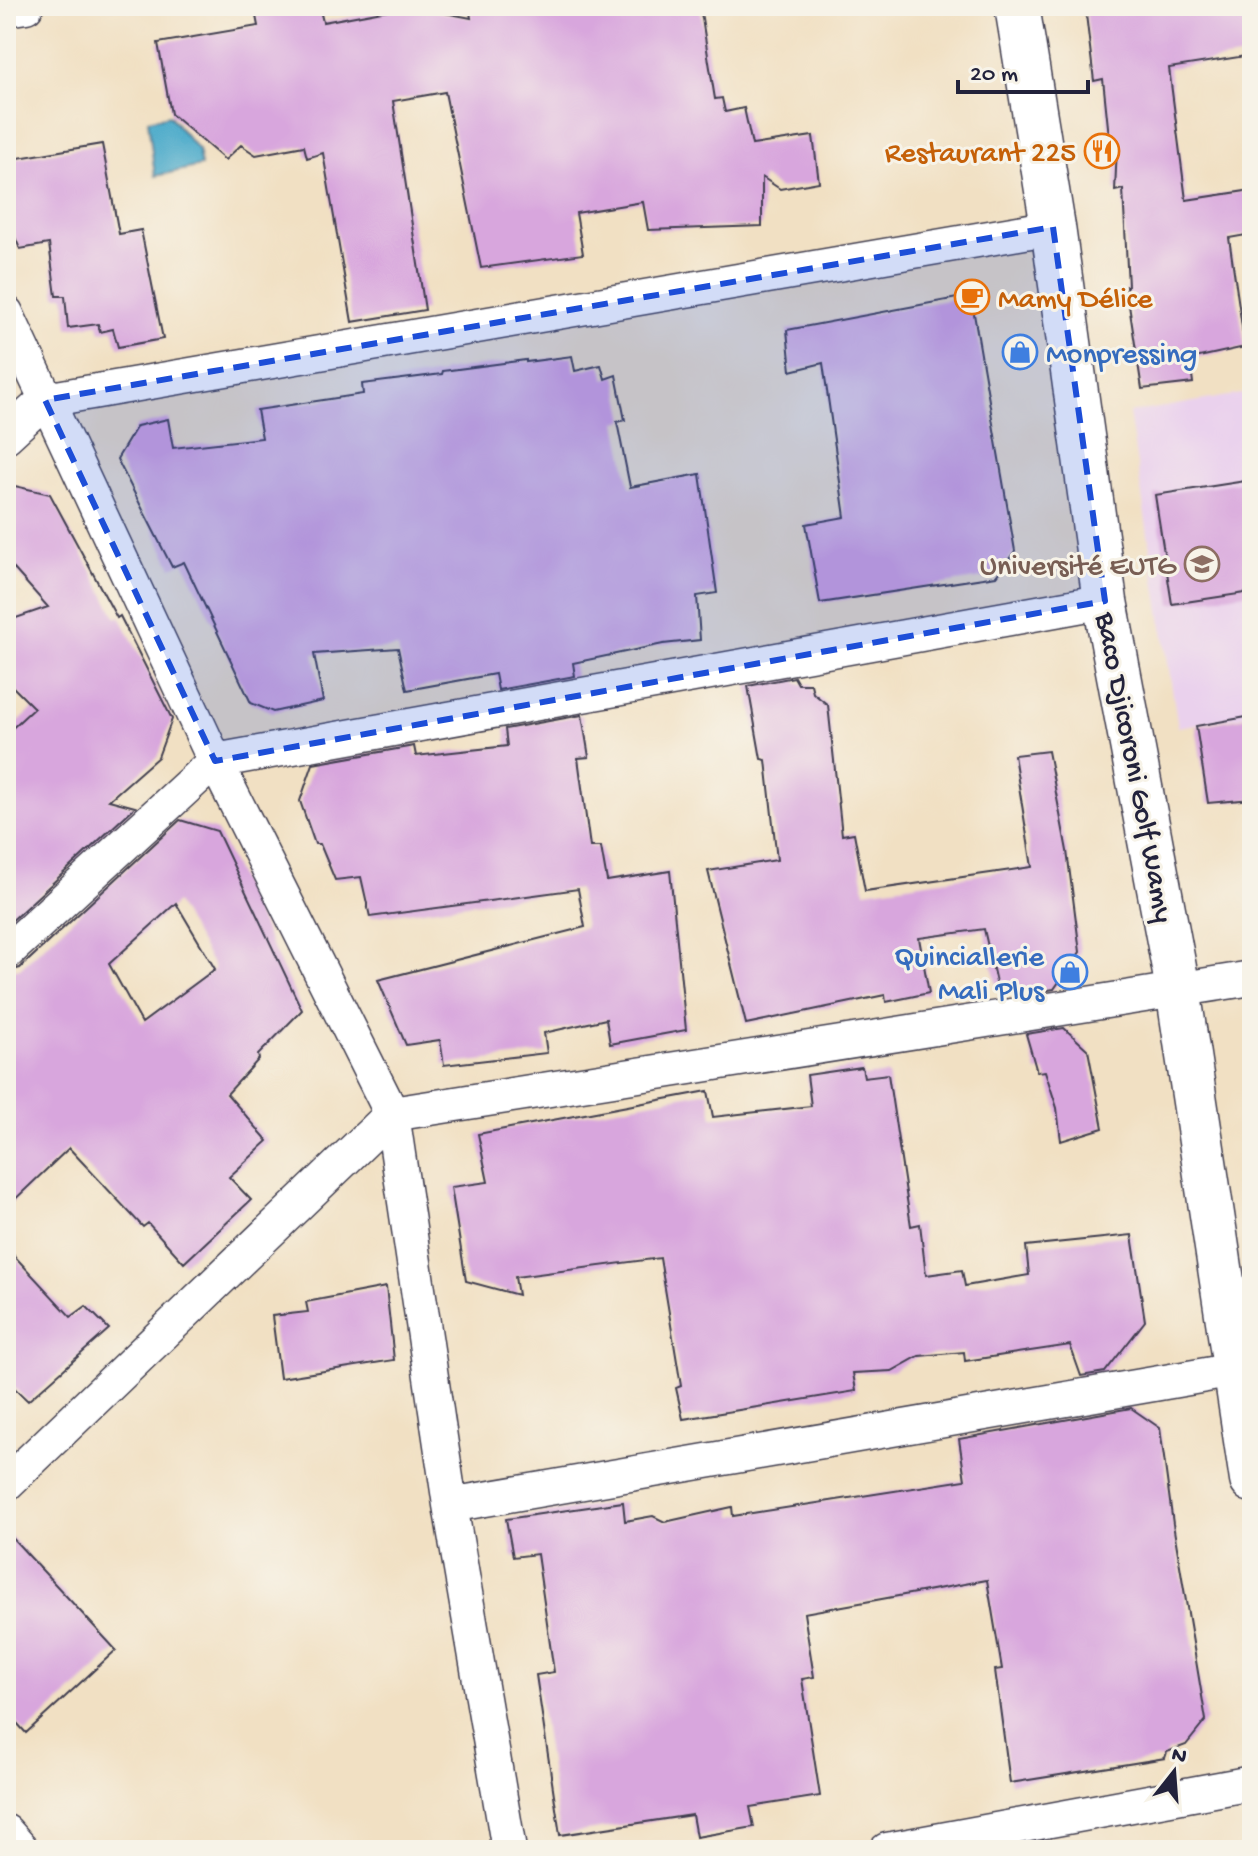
<svg xmlns="http://www.w3.org/2000/svg" width="1258" height="1856" font-family="'Gochi Hand',sans-serif">
	<style>
		.built { fill: #ead1ed }
		.water { fill: #4baaca; stroke: #366682; stroke-width: 2 }
		.building { fill: #d8a6dd; fill-rule: evenodd }
		.lines { fill: none; stroke-linecap: round; stroke-linejoin: round }
		.minor-casing { stroke: #413e4f; stroke-width: 37 }
		.tertiary-casing { stroke: #413e4f; stroke-width: 47 }
		.minor { stroke: #fff; stroke-width: 34 }
		.tertiary { stroke: #fff; stroke-width: 44 }
		.marked { fill: #1d4ed8; fill-opacity: 0.2; stroke: #1d4ed8; stroke-width: 6; stroke-dasharray: 16 10; stroke-linejoin: round }
		.labels { text-anchor: middle; stroke-width: 6; stroke-linejoin: round; paint-order: stroke }
		.food-label { font-size: 30px; fill: #c56008; stroke: #f7f3e8; text-anchor: end }
		.shop-label { font-size: 30px; fill: #366cbe; stroke: #f7f3e8; text-anchor: start }
		.education-label { font-size: 30px; fill: #785e54; stroke: #f7f3e8; text-anchor: end }
		.street-label { font-size: 30px; fill: #22223b; stroke: #f7f3e8 }
	</style>
	<rect width="100%" height="100%" fill="#f7f3e8"/>
	<filter id="ink" filterUnits="userSpaceOnUse"><feTurbulence type="fractalNoise" baseFrequency=".0125" numOctaves="2"/><feDisplacementMap in="SourceGraphic" scale="16" xChannelSelector="R" yChannelSelector="G"/><feConvolveMatrix kernelMatrix="1 2 1 2 8 2 1 2 1" color-interpolation-filters="sRGB"/></filter>
	<filter id="wash" filterUnits="userSpaceOnUse"><feTurbulence type="fractalNoise" baseFrequency=".006" numOctaves="4" result="noise"/><feDisplacementMap in="SourceGraphic" scale="32" xChannelSelector="R" yChannelSelector="G"/><feGaussianBlur stdDeviation="1.8" result="paint"/><feColorMatrix in="noise" values="0 0 0 0 0 0 0 0 0 0 0 0 0 0 0 0 0 1.4 0 .05"/><feComposite in="paint" operator="in"/></filter>
	<g filter="url(#wash)">
		<rect width="100%" height="100%" fill="#f1e0c3"/>
		<!-- built -->
		<path class="built" d="M 1252,392 L 1252,715 L 1178,727 L 1129,413 Z"/>
		<!-- water -->
		<path class="water" d="M 169,115 L 198,150 L 201,166 L 155,176 L 148,120 Z"/>
		<g id="blocks">
			<!-- building -->
			<path class="building" d="M 254,6 L 319,6 L 323,22 L 409,6 L 471,18 L 469,6 L 700,6 L 715,99 L 722,98 L 725,112 L 744,108 L 752,145 L 813,136 L 819,182 L 780,189 L 762,177 L 762,226 L 648,230 L 643,202 L 576,213 L 583,254 L 481,268 L 445,92 L 393,101 L 425,310 L 352,322 L 323,153 L 307,158 L 304,146 L 256,155 L 241,145 L 225,160 L 171,114 L 158,43 L 258,26 Z
				M 1085,6 L 1252,6 L 1252,55 L 1169,68 L 1186,200 L 1252,190 L 1252,234 L 1229,238 L 1245,347 L 1190,359 L 1193,383 L 1142,389 L 1126,286 L 1128,286 L 1123,189 L 1115,191 L 1117,146 L 1110,146 L 1103,79 L 1094,81 Z
				M 102,144 L 119,234 L 141,230 L 163,339 L 118,347 L 113,329 L 100,332 L 98,324 L 68,328 L 65,296 L 56,296 L 49,244 L 20,249 L 6,216 L 6,160 Z
				M 957,298 L 973,308 L 1015,551 L 996,576 L 820,603 L 806,524 L 845,517 L 823,363 L 791,371 L 787,330 Z
				M 572,356 L 575,371 L 601,365 L 605,379 L 616,375 L 625,420 L 617,422 L 630,487 L 700,474 L 717,593 L 697,596 L 700,640 L 663,644 L 573,663 L 575,676 L 498,690 L 495,674 L 407,690 L 398,648 L 314,654 L 323,701 L 273,712 L 251,703 L 184,562 L 172,567 L 117,459 L 137,426 L 168,419 L 173,448 L 262,438 L 257,410 L 363,394 L 362,384 L 442,374 L 443,371 L 526,360 L 526,362 Z
				M 1252,480 L 1252,592 L 1172,604 L 1155,495 Z
				M 6,484 L 50,494 L 117,618 L 120,616 L 172,719 L 158,757 L 109,800 L 135,807 L 6,926 L 6,734 L 34,708 L 6,680 L 6,634 L 13,627 L 10,620 L 48,607 L 6,560 Z
				M 794,677 L 798,684 L 811,684 L 813,693 L 828,705 L 842,835 L 854,833 L 865,891 L 1032,867 L 1014,755 L 1048,751 L 1067,851 L 1080,952 L 1054,989 L 1015,995 L 1012,985 L 997,987 L 984,929 L 919,938 L 929,993 L 886,1002 L 885,995 L 746,1024 L 708,871 L 777,860 L 766,760 L 761,759 L 748,686 Z
				M 582,715 L 589,757 L 578,758 L 590,847 L 601,847 L 607,881 L 670,871 L 686,1030 L 610,1044 L 606,1019 L 544,1033 L 547,1053 L 444,1065 L 440,1040 L 406,1045 L 378,980 L 585,927 L 578,889 L 370,917 L 361,877 L 335,880 L 320,844 L 315,844 L 300,801 L 313,764 L 414,746 L 416,756 L 507,746 L 505,729 Z
				M 1252,716 L 1252,799 L 1208,803 L 1196,726 Z
				M 180,820 L 217,831 L 302,1010 L 258,1055 L 259,1059 L 227,1094 L 268,1141 L 229,1177 L 251,1200 L 184,1263 L 148,1223 L 143,1227 L 69,1148 L 6,1208 L 6,972 L 20,968 ZM 176,903 L 215,969 L 142,1023 L 109,964 Z
				M 1064,1028 L 1088,1050 L 1103,1128 L 1061,1141 L 1057,1108 L 1045,1071 L 1037,1072 L 1026,1034 Z
				M 862,1067 L 864,1077 L 888,1074 L 911,1226 L 920,1224 L 926,1275 L 962,1270 L 965,1286 L 1029,1275 L 1026,1246 L 1132,1235 L 1145,1321 L 1105,1372 L 1081,1376 L 1070,1345 L 965,1361 L 964,1352 L 919,1356 L 892,1371 L 853,1373 L 856,1391 L 683,1419 L 676,1388 L 681,1386 L 660,1258 L 515,1277 L 518,1295 L 466,1281 L 451,1187 L 488,1182 L 478,1134 L 708,1091 L 713,1117 L 811,1106 L 807,1075 Z
				M 6,1247 L 71,1317 L 86,1306 L 109,1329 L 28,1401 L 6,1380 Z
				M 386,1287 L 394,1360 L 280,1378 L 272,1316 L 308,1312 L 306,1302 Z
				M 1131,1408 L 1160,1428 L 1173,1524 L 1206,1720 L 1186,1745 L 1167,1752 L 1165,1758 L 1010,1783 L 995,1670 L 1002,1669 L 987,1580 L 804,1613 L 814,1677 L 802,1679 L 820,1796 L 750,1807 L 754,1827 L 696,1837 L 692,1815 L 560,1835 L 536,1675 L 554,1672 L 537,1554 L 513,1557 L 506,1519 L 623,1502 L 625,1521 L 653,1516 L 665,1522 L 732,1507 L 733,1516 L 965,1480 L 959,1439 Z
				M 6,1531 L 116,1650 L 26,1733 L 6,1711 Z"/>
		</g>
	</g>
	<g filter="url(#ink)">
		<use href="#blocks" fill-opacity="0" stroke="#413e4f" stroke-width="2"/>
		<g class="lines">
			<!-- minor casing -->
			<g class="minor-casing">
				<path id="minor" d="M 6,9 L 26,6
					M 6,313 L 215,761 L 392,1114 L 450,1505 L 509,1850
					M 6,436 L 45,400 L 1053,227
					M 6,953 L 215,761 L 1105,601
					M 6,1484 L 392,1114 L 1252,978
					M 450,1505 L 1235,1370
					M 6,1832 L 22,1850
					M 887,1850 L 1252,1783"/>
			</g>
			<!-- tertiary casing -->
			<g class="tertiary-casing">
				<path id="tertiary" d="M 1017,6 L 1053,227 L 1105,601 L 1178,989 L 1252,1480"/>
			</g>
			<!-- minor -->
			<use href="#minor" class="minor"/>
			<!-- tertiary -->
			<use href="#tertiary" class="tertiary"/>
		</g>
	</g>
	<!-- marked area -->
	<path class="marked" d="M 1053,227 L 1105,601 L 215,761 L 45,400 Z"/>
	<!-- icons -->
	<defs>
		<g id="restaurant-ring" transform="scale(1.8)"><circle r="9.5" fill="#f7f3e8" stroke="#e8710a" stroke-width="1.5"/><path d="M-5-6h1v4h1v-4h1v4h1v-4h1v5L-1.5 .5V6h-2V.5L-5-1ZM5-6V6H3V1.5H1.5Q1.5-4 5-6Z" fill="#e8710a"/></g>
		<g id="cafe-ring" transform="scale(1.8)"><circle r="9.5" fill="#f7f3e8" stroke="#e8710a" stroke-width="1.5"/><path d="M-5.5-4.5H6V0H3Q3 3.5 0 3.5H-2.5Q-5.5 3.5-5.5 0ZM3-3.2v2h1.7v-2ZM-6 4.5H4V6H-6Z" fill="#e8710a"/></g>
		<g id="shop-ring" transform="scale(1.8)"><circle r="9.5" fill="#f7f3e8" stroke="#3f7fe0" stroke-width="1.5"/><path d="M-5-2.5h2.3a2.7 3.5 0 0 1 5.4 0H5L5.5 6h-11ZM-1.5-2.5h3a1.5 2.3 0 0 0-3 0Z" fill="#3f7fe0"/></g>
		<g id="university-ring" transform="scale(1.8)"><circle r="9.5" fill="#f7f3e8" stroke="#8d6e63" stroke-width="1.5"/><path d="M0-5L7-2L0 1L-7-2ZM-4 1L0 2.5L4 1V4Q0 6-4 4Z" fill="#8d6e63"/></g>
	</defs>
	<g fill-rule="evenodd">
		<use href="#restaurant-ring" x="1102" y="151"/>
		<use href="#cafe-ring" x="972" y="297"/>
		<use href="#shop-ring" x="1020" y="352"/>
		<use href="#university-ring" x="1202" y="564"/>
		<use href="#shop-ring" x="1070" y="972"/>
	</g>
	<g class="labels">
		<!-- food labels -->
		<g class="food-label">
			<text x="1076" y="161">Restaurant 225</text>
			<text x="998" y="307" text-anchor="start">Mamy Délice</text>
		</g>
		<!-- shop labels -->
		<g class="shop-label">
			<text x="1046" y="362">Monpressing</text>
			<text x="1044" y="965" text-anchor="end">Quinciallerie<tspan x="1044" dy="34">Mali Plus</tspan></text>
		</g>
		<!-- education labels -->
		<g class="education-label">
			<text x="1176" y="574">Université EUTG</text>
		</g>
		<!-- street labels -->
		<g class="street-label">
			<text transform="translate(1137 767) rotate(79)" y="10">Baco Djicoroni Golf Wamy</text>
		</g>
	</g>
	<!-- margin -->
	<rect width="1258" height="1856" fill="none" stroke="#f7f3e8" stroke-width="32"/>
	<!-- north arrow -->
	<g transform="translate(1174 1772) rotate(17)" stroke="#f7f3e8" stroke-width="6" paint-order="stroke">
	<path d="M0-6L14 30L0 20L-14 30Z" fill="#22223b"/>
	<text y="-12" font-size="22" font-weight="bold" text-anchor="middle" fill="#22223b">N</text>
	</g>
	<!-- scale -->
	<path d="M958 80v12h130v-12" fill="none" stroke="#22223b" stroke-width="4"/>
	<text x="970" y="80" font-size="24" fill="#22223b" stroke="#f7f3e8" stroke-width="6" paint-order="stroke">20 m</text>
</svg>
